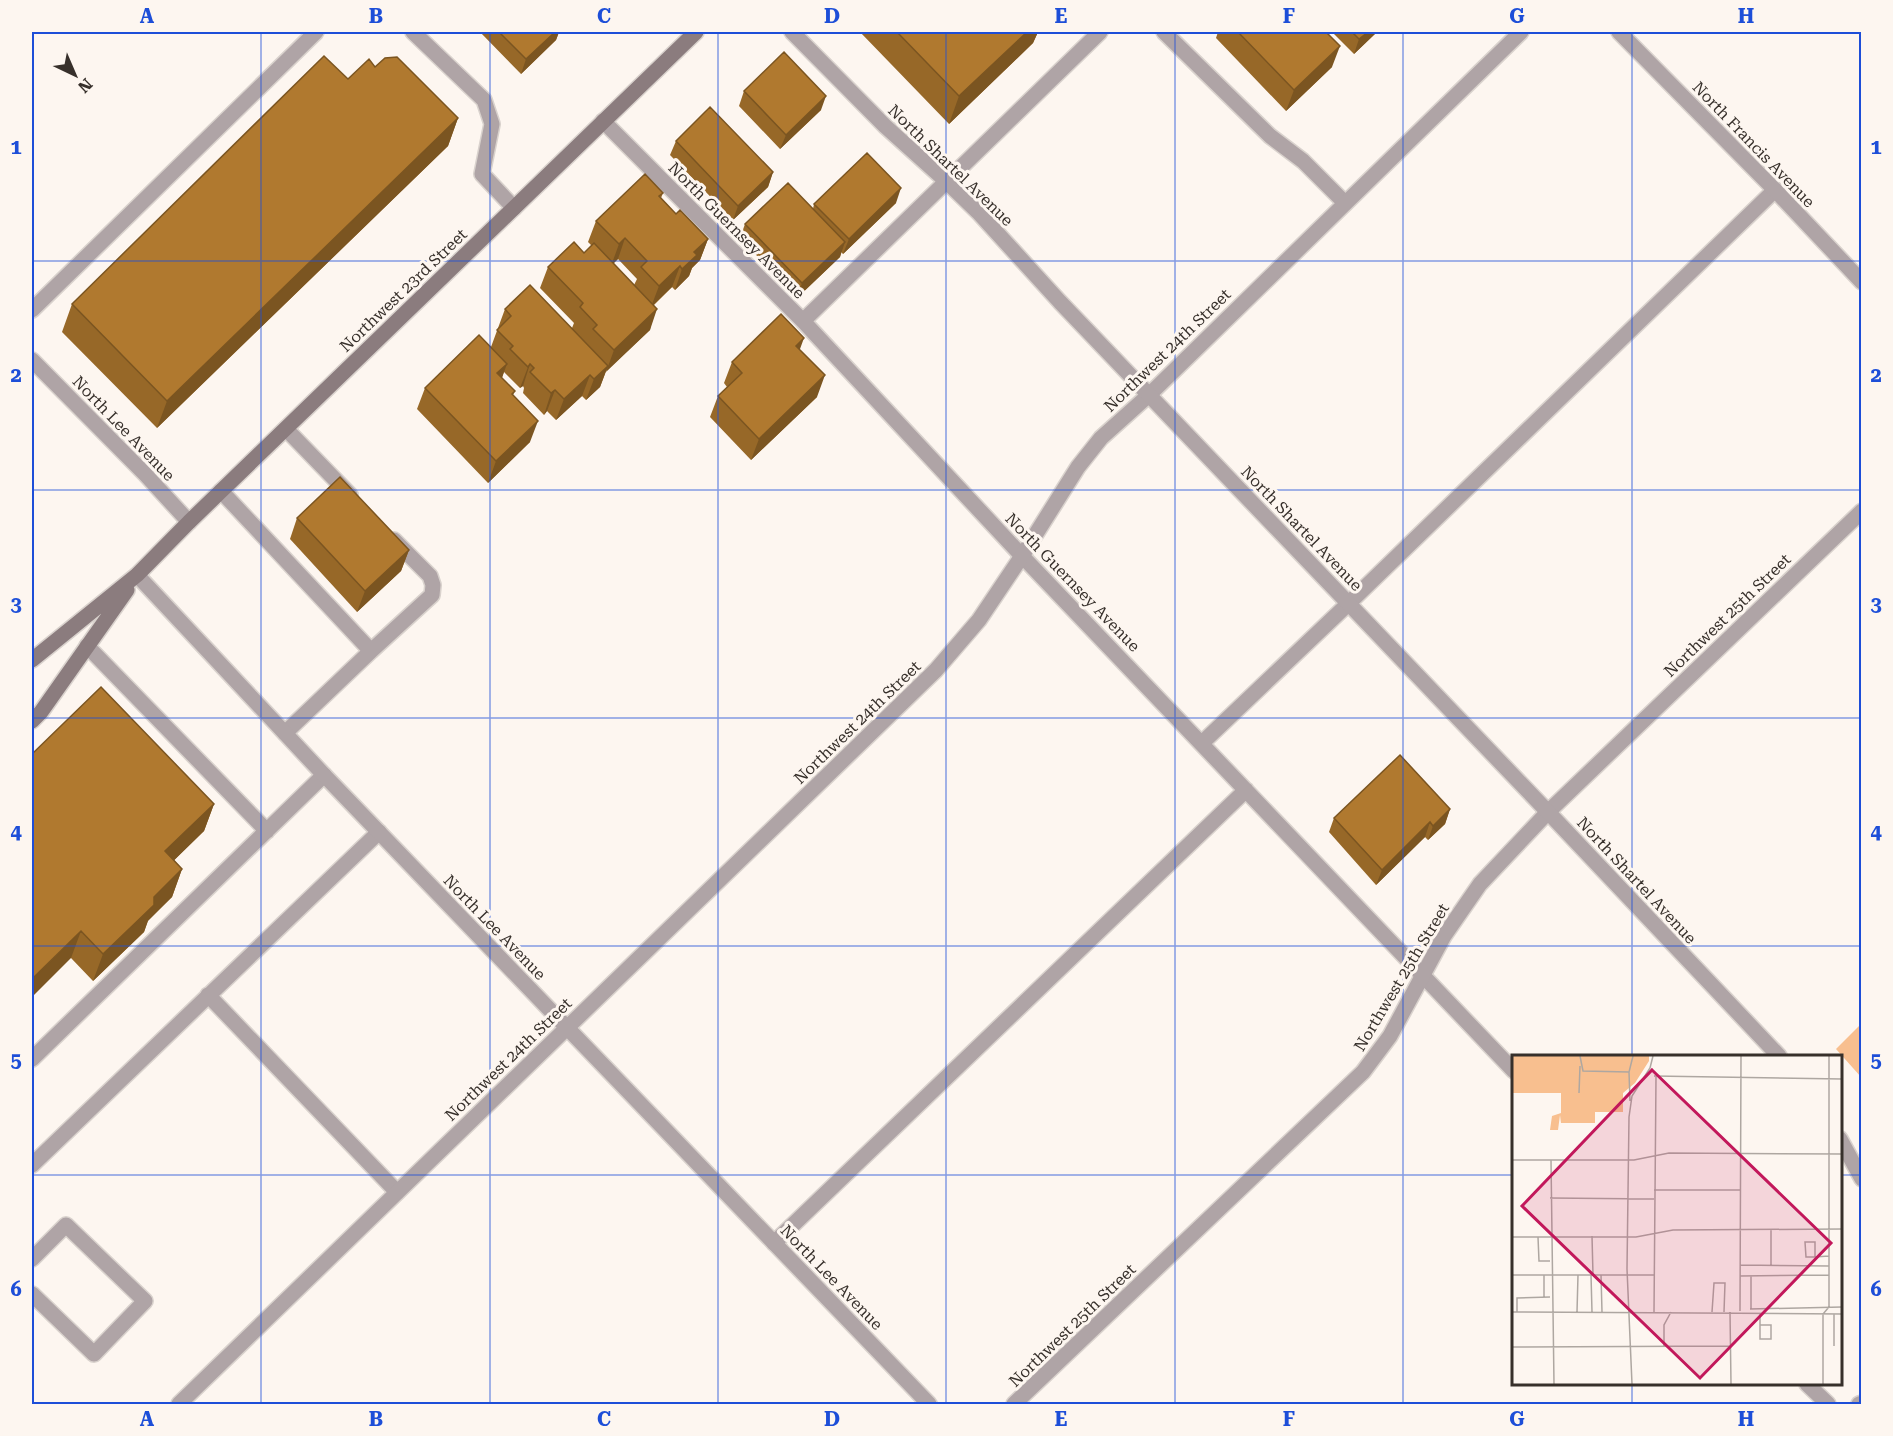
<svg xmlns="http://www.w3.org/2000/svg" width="1893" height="1436" font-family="'Roboto Serif',serif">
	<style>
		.green { fill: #f8bf8f }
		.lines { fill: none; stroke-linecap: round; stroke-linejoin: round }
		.service-casing { stroke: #d9d2cd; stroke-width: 18 }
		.minor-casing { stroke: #d9d2cd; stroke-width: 18 }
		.tertiary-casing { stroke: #d9d2cd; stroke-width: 18 }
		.secondary-casing { stroke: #d9d2cd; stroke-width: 18 }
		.service { stroke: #afa4a6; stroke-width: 15 }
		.minor { stroke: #afa4a6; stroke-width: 15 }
		.tertiary { stroke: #afa4a6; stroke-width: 15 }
		.secondary { stroke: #8b7c7e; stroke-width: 15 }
		.wall { fill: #976828; fill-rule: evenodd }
		.shaded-wall { fill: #7b5521 }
		.building { fill: #b0792f; stroke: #7b5521; stroke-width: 1.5 }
		.grid { fill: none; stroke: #1d4ed8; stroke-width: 1.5; stroke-opacity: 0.55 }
		.labels { text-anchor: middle; stroke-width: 6; stroke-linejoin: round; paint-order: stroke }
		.street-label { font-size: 16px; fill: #37302b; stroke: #fdf6f0 }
		.inset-road { fill: none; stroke: #aea7a1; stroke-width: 1.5 }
		.view { fill: #c2185b; fill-opacity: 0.15; stroke: #c2185b; stroke-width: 3 }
		.inset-edge { fill: none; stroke: #37302b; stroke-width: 3 }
		.neatline { fill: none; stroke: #1d4ed8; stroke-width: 2 }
		.grid-label { font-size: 20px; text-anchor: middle; font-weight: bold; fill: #1d4ed8 }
	</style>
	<rect width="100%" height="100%" fill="#fdf6f0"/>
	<!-- green -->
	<path class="green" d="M 1861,1024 L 1861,1077 L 1836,1049 Z"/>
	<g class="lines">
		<!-- service casing -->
		<g class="service-casing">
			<path id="service" d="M 413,32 L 484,100 L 492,124 L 482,174 L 514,208
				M 1164,32 L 1270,136 L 1303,161 L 1345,203
				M 603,121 L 803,321 L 1022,556 L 1514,1071
				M 32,310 L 316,32
				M 803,321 L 1100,32
				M 286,429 L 350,495
				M 221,491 L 371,651 L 432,595 L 433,585 L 430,576 L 394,540
				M 87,646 L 267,831
				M 285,733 L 371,651
				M 1202,743 L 1349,603 L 1775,190
				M 208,995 L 397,1192
				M 32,1059 L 324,775
				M 32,1165 L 379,832
				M 774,1243 L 1246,790
				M 32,1259 L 66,1225 L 145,1301 L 94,1354 L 32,1294
				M 1807,1384 L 1828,1404"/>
		</g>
		<!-- minor casing -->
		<g class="minor-casing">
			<path id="minor" d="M 1619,32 L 1775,190 L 1862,282
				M 32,360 L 145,474 L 189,522
				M 137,575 L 324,775 L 929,1404
				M 179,1404 L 936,670 L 979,620 L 1022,556 L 1078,467 L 1101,438 L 1150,394 L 1521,32
				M 1014,1404 L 1363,1072 L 1390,1036 L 1444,936 L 1480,884 L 1548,812 L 1862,511
				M 1859,1404 L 1862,1403"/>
		</g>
		<!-- tertiary casing -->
		<g class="tertiary-casing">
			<path id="tertiary" d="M 792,32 L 885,126 L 946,181 L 978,212 L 1060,302 L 1548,812 L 1779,1056
				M 1840,1139 L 1862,1179"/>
		</g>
		<!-- secondary casing -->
		<g class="secondary-casing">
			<path id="secondary" d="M 32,660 L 137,575 L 189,522 L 696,32
				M 32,721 L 41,712 L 127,590"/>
		</g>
		<!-- service -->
		<use href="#service" class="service"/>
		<!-- minor -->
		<use href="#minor" class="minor"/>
		<!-- tertiary -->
		<use href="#tertiary" class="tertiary"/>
		<!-- secondary -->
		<use href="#secondary" class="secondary"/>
	</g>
	<!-- wall -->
	<path class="wall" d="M 480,32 L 559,32 L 556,40 L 521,74 Z
		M 860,32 L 1038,32 L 1033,43 L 949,124 Z
		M 1218,32 L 1326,32 L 1332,67 L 1286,111 L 1216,38 Z
		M 1332,32 L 1377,32 L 1354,54 Z
		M 375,67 L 458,118 L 448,146 L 157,428 L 62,332 L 72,304 L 348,79 Z
		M 744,91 L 821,110 L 780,149 L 739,106 Z
		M 676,141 L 773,172 L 768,187 L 733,220 L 670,155 Z
		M 663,193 L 661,198 L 676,214 L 708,239 L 700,260 L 692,268 L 689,276 L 675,290 L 672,287 L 654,305 L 650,330 L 606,371 L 600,387 L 586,400 L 582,396 L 556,420 L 547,411 L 544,415 L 523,393 L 524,388 L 523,386 L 520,388 L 504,372 L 502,378 L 515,391 L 513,395 L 530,442 L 488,483 L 417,409 L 425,388 L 491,347 L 505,309 L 572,328 L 574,323 L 540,288 L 548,267 L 584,253 L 592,246 L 588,242 L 596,221 ZM 618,259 L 637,279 L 634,285 L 613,263 Z
		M 896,203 L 843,254 L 841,252 L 840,257 L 797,298 L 740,238 L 745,224 L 813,209 L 814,204 Z
		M 800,350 L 817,397 L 751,460 L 710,417 L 718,396 L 727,387 L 724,383 L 732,362 Z
		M 297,518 L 409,550 L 401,571 L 357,612 L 290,539 Z
		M 32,754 L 214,804 L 204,831 L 174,860 L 182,869 L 172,897 L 148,920 L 144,932 L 93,981 L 71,958 Z
		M 1450,809 L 1445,824 L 1428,840 L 1425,837 L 1376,885 L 1329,832 L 1334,818 Z"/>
	<!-- shaded-wall -->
	<path class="shaded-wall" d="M 555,32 L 559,32 L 556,40 L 521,74 L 526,59 Z
		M 1027,32 L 1038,32 L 1033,43 L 949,124 L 959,96 Z
		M 1368,32 L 1377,32 L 1354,54 L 1359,39 Z
		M 1340,46 L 1332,67 L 1286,111 L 1294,90 Z
		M 826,96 L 821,110 L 780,149 L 786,135 Z
		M 458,118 L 448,146 L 157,428 L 167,401 Z
		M 773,172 L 768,187 L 733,220 L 738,206 Z
		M 901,188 L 896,203 L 843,254 L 849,239 Z
		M 625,238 L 618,259 L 611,266 L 619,244 Z
		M 708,239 L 700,260 L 692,268 L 689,276 L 675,290 L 682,269 L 694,252 Z
		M 845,242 L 840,257 L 797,298 L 802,283 Z
		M 680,266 L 672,287 L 651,307 L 659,286 Z
		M 657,309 L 650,330 L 606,372 L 614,350 Z
		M 804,338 L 796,360 L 796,346 Z
		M 507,364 L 499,385 L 497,373 Z
		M 530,364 L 523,386 L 520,388 L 528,367 Z
		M 608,366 L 600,387 L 586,400 L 594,379 Z
		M 590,375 L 582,396 L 556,420 L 564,399 Z
		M 825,375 L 817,397 L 751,460 L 759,439 Z
		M 555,390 L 547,411 L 544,415 L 551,393 Z
		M 538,421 L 530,442 L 488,483 L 496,461 Z
		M 409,550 L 401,571 L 357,612 L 365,591 Z
		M 214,804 L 204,831 L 155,879 L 165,851 Z
		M 1450,809 L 1445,824 L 1428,840 L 1433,826 Z
		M 1430,822 L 1425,837 L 1376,885 L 1382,870 Z
		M 182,869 L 172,897 L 148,921 L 144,932 L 93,981 L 103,954 L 154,897 Z
		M 81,931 L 71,958 L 32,997 L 32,979 Z"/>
	<!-- building -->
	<path class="building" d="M 499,32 L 555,32 L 526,59 Z
		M 897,32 L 1027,32 L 959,96 Z
		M 1238,32 L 1326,32 L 1340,46 L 1294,90 Z
		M 1352,32 L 1368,32 L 1359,39 Z
		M 784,52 L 826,96 L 786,135 L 744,91 Z
		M 324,56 L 348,79 L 369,59 L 375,67 L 385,58 L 397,57 L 458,118 L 167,401 L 72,304 Z
		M 710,107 L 773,172 L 738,206 L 676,141 Z
		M 867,153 L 901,188 L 849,239 L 814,204 Z
		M 645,174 L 663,193 L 659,196 L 676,214 L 680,210 L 708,239 L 694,252 L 697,255 L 682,269 L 680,266 L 659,286 L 641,267 L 647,261 L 625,238 L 619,244 L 596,221 Z
		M 788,183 L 845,242 L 802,283 L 745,224 Z
		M 574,242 L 584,253 L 594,243 L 657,309 L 614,350 L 593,329 L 597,325 L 580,307 L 583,303 L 548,267 Z
		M 530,285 L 608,366 L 594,379 L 590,375 L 564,399 L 555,390 L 551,393 L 530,372 L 534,368 L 530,364 L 528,367 L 510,349 L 513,346 L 497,330 L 511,316 L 505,309 Z
		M 781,314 L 804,338 L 796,346 L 825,375 L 759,439 L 718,396 L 742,373 L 732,362 Z
		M 479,335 L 507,364 L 497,373 L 515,391 L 512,394 L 538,421 L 496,461 L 425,388 Z
		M 340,477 L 409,550 L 365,591 L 297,518 Z
		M 101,687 L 214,804 L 165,851 L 182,869 L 154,897 L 154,905 L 103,954 L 81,931 L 32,979 L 32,754 Z
		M 1400,755 L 1450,809 L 1433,826 L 1430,822 L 1382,870 L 1334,818 Z"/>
	<!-- grid -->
	<path class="grid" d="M 261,32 L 261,1404M 490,32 L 490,1404M 718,32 L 718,1404M 946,32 L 946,1404M 1175,32 L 1175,1404M 1403,32 L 1403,1404M 1632,32 L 1632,1056M 32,261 L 1862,261M 32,490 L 1862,490M 32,718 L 1862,718M 32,946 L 1862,946M 32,1175 L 1514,1175M 1840,1175 L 1862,1175M 1632,1384 L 1632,1404"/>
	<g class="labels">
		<!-- street labels -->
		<g class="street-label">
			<text transform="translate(1754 144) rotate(46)" y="6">North Francis Avenue</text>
			<text transform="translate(951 165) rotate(44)" y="6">North Shartel Avenue</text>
			<text transform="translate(737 230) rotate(45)" y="6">North Guernsey Avenue</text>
			<text transform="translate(403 290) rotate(-44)" y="6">Northwest 23rd Street</text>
			<text transform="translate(1167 350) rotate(-44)" y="6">Northwest 24th Street</text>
			<text transform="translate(124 428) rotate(46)" y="6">North Lee Avenue</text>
			<text transform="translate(1302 528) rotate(46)" y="6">North Shartel Avenue</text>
			<text transform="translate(1073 582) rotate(46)" y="6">North Guernsey Avenue</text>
			<text transform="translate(1727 615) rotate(-44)" y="6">Northwest 25th Street</text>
			<text transform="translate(857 722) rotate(-44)" y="6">Northwest 24th Street</text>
			<text transform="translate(1637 880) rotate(47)" y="6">North Shartel Avenue</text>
			<text transform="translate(495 927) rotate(46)" y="6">North Lee Avenue</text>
			<text transform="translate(1401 977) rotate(-59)" y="6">Northwest 25th Street</text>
			<text transform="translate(508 1059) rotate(-44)" y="6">Northwest 24th Street</text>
			<text transform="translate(832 1277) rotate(46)" y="6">North Lee Avenue</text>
			<text transform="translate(1072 1325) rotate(-44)" y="6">Northwest 25th Street</text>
		</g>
	</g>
	<!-- overview -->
	<g transform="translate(1512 1055)">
		<rect width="330" height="330" fill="#fdf6f0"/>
		<path d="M 0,1 L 137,1 L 137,6 L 123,28 L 111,38 L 111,57 L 83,57 L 83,68 L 49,68 L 48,60 L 46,75 L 38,75 L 40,61 L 49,58 L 49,38 L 0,38 Z" fill="#f8bf8f"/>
		<path class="inset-road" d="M 68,1 L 71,16 L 117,17M 142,21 L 330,24M 67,38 L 68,11M 118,46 L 117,17 L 121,1M 0,105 L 122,105 L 157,98 L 330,99M 39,105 L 42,329M 142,135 L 228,135M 38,143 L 142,144M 80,181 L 81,220M 0,182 L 124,182 L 161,175 L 330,174M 26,182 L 27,206 L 38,206M 303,202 L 294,202 L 293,187 L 303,187 L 303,202 L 317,201M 228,210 L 317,211M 259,210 L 259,175M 0,220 L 142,220M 32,220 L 32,243M 79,220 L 80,257M 89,220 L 90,257M 228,221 L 317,220M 239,221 L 239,254M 238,254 L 330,252M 228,256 L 229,1M 0,257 L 330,259M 5,257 L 5,243 L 38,242M 65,257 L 66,220M 142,257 L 144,22M 200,257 L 202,228 L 213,228 L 212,257M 218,257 L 219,329M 248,258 L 248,284 L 259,284 L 259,270 L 248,270M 152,291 L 152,270 L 159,257M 322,291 L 322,259M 0,292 L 218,291M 120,329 L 115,214 L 117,62 L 120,41 L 138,13 L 141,1M 311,329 L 311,259 L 317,252 L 317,1"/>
		<path class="view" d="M 140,15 L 319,188 L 188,323 L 10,151 Z"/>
		<rect width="330" height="330" class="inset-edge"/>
	</g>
	<!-- border -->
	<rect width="1893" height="1436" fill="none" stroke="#fdf6f0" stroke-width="66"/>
	<!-- north arrow -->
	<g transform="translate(75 75) rotate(136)" stroke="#fdf6f0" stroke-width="4.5" paint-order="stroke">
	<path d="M0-4.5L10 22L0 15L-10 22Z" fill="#37302b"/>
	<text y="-9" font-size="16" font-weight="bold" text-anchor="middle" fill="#37302b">N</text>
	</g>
	<rect x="33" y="33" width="1827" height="1370" class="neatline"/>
	<g class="grid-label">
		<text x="147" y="23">A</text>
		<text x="376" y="23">B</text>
		<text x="604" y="23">C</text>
		<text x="832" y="23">D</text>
		<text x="1061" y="23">E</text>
		<text x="1289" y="23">F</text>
		<text x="1517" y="23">G</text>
		<text x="1746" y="23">H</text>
		<text x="16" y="154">1</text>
		<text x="1876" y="154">1</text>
		<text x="16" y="382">2</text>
		<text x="1876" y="382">2</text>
		<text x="16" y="611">3</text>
		<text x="1876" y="611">3</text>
		<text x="16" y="839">4</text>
		<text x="1876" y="839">4</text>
		<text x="16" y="1067">5</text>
		<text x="1876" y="1067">5</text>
		<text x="16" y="1296">6</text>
		<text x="1876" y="1296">6</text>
		<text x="147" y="1426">A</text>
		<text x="376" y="1426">B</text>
		<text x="604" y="1426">C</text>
		<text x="832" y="1426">D</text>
		<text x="1061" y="1426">E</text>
		<text x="1289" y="1426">F</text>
		<text x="1517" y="1426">G</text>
		<text x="1746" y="1426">H</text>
	</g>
</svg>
